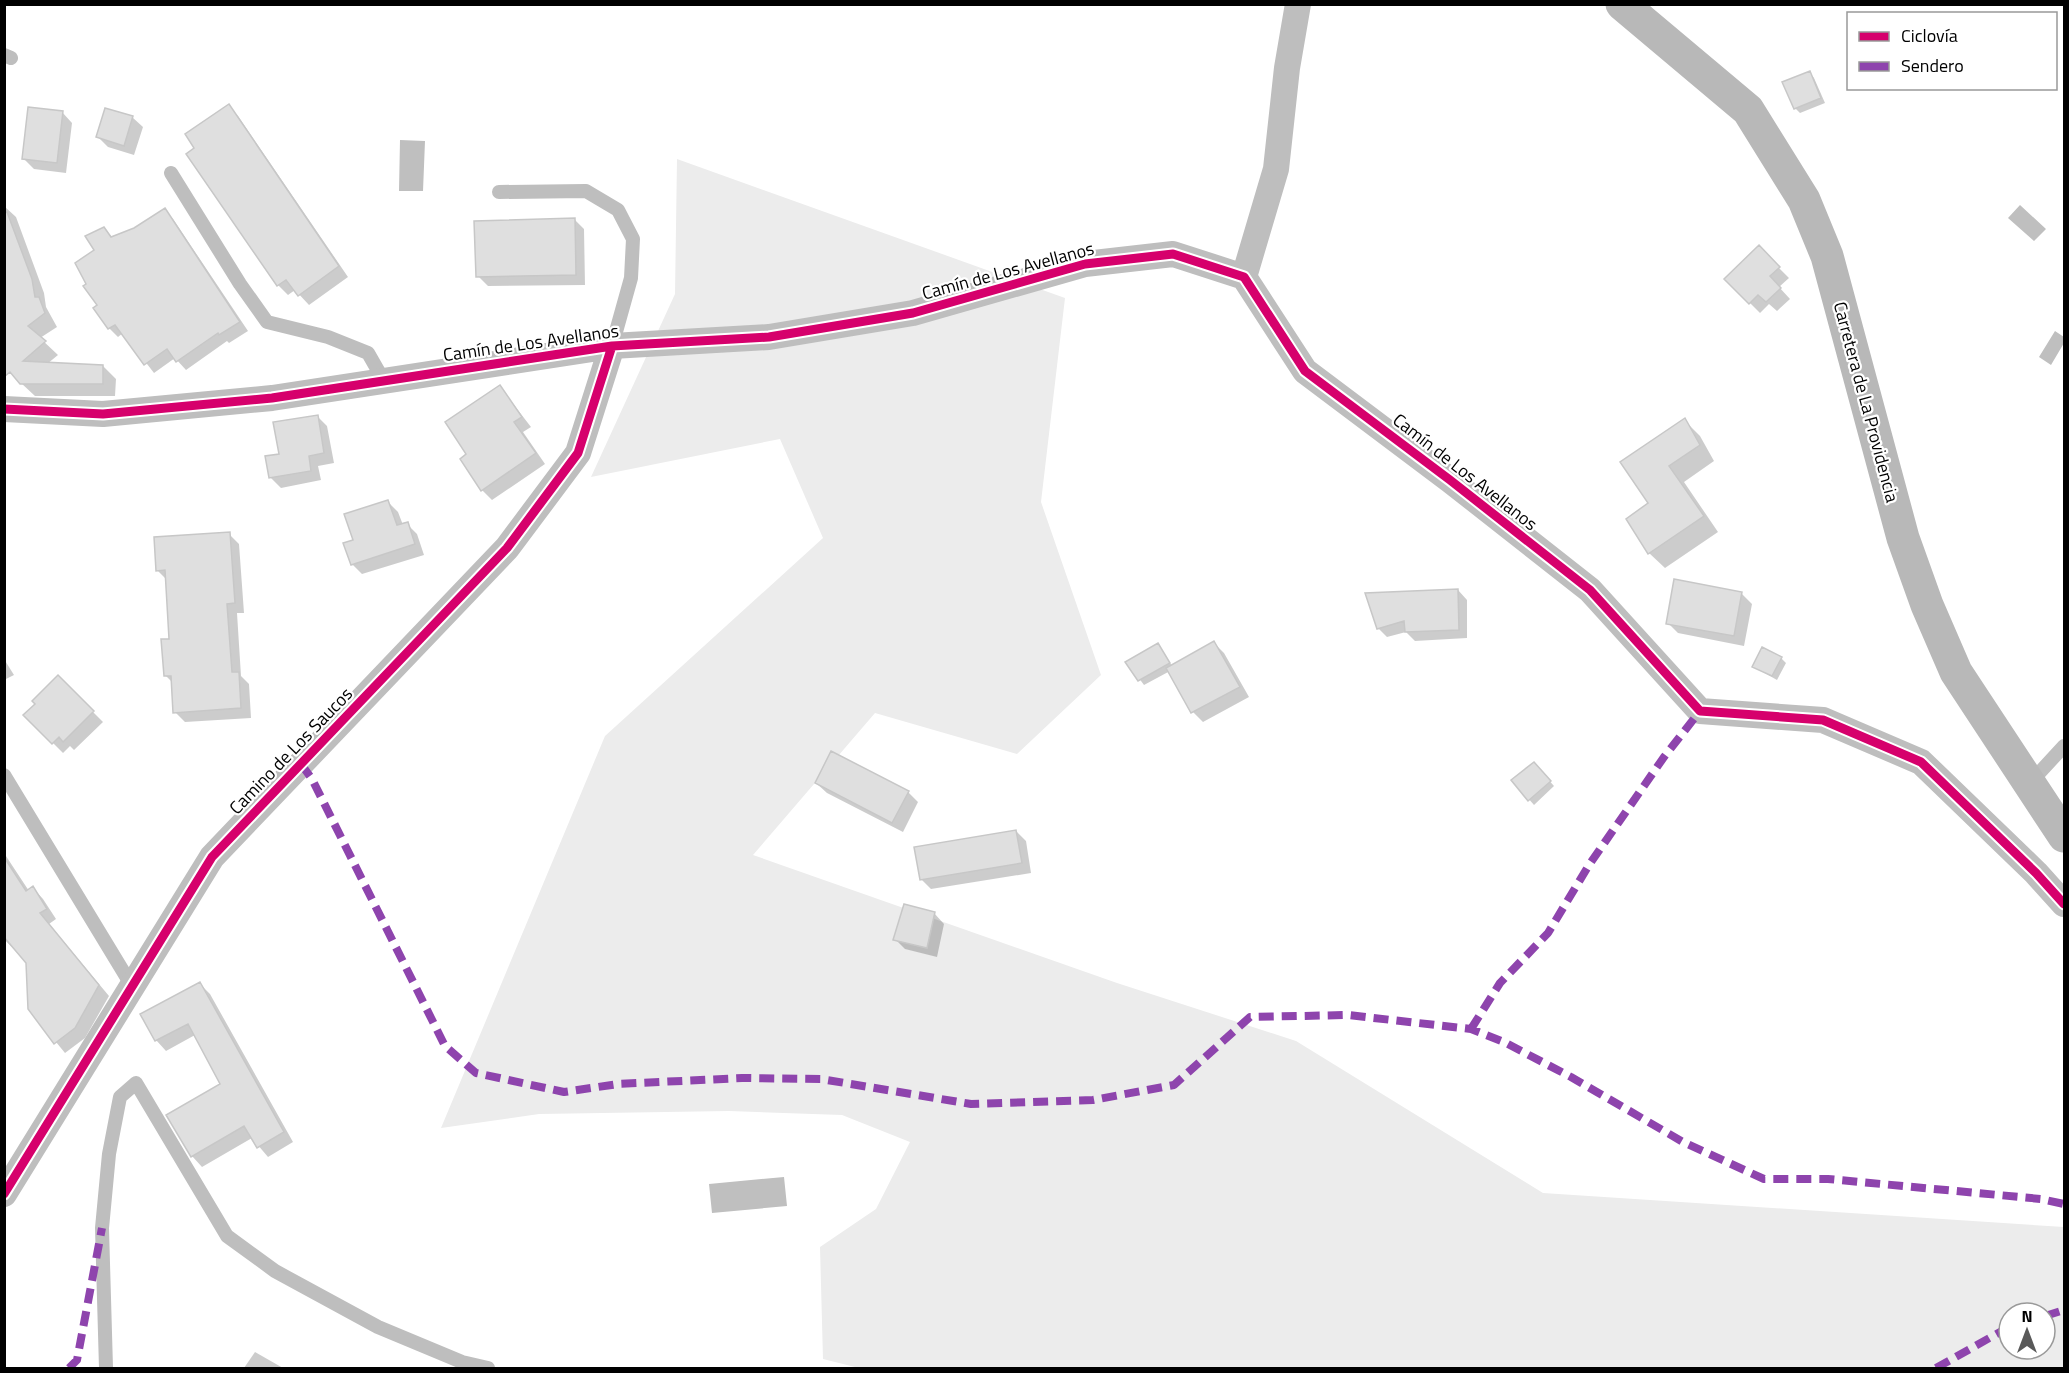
<svg xmlns="http://www.w3.org/2000/svg" width="2069" height="1373" font-family="'Titillium Web',sans-serif">
	<style>
		.green { fill: #ececec; fill-rule: evenodd }
		.water { fill: #bfbfbf }
		.shadow { fill: #0003 }
		.building { fill: #dfdfdf; stroke: #c7c7c7; stroke-width: 1.5 }
		.lines { fill: none; stroke-linecap: round; stroke-linejoin: round }
		.lane { stroke: #bebebe; stroke-width: 14 }
		.street { stroke: #bebebe; stroke-width: 26 }
		.secondary { stroke: #b8b8b8; stroke-width: 33 }
		.quiet { stroke: #8e44ad; stroke-width: 8; stroke-dasharray: 15 8; stroke-linecap: butt }
		.cycleway-casing { stroke: #fff; stroke-width: 13 }
		.cycleway { stroke: #d6006c; stroke-width: 9 }
		.labels { text-anchor: middle; stroke-width: 4.5; stroke-linejoin: round; paint-order: stroke }
		.street-label { font-size: 18px; fill: #000; stroke: #fff }
	</style>
	<rect width="100%" height="100%" fill="#fff"/>
	<!-- green -->
	<path class="green" d="M 677,159 L 1065,298 L 1041,502 L 1101,675 L 1017,754 L 875,713 L 753,855 L 1117,983 L 1296,1041 L 1543,1193 L 2064,1227 L 2064,1368 L 859,1368 L 823,1359 L 820,1247 L 876,1209 L 910,1142 L 842,1115 L 729,1111 L 539,1114 L 441,1128 L 605,736 L 823,538 L 780,439 L 591,477 L 675,294 ZM 2009,1313 L 2045,1313 L 2045,1349 L 2009,1349 Z"/>
	<!-- water -->
	<path class="water" d="M 400,140 L 425,141 L 423,191 L 399,191 Z
		M 2020,205 L 2046,229 L 2034,241 L 2008,218 Z
		M 2055,331 L 2064,337 L 2064,343 L 2051,365 L 2039,357 Z
		M 784,1177 L 787,1206 L 712,1213 L 709,1184 Z"/>
	<!-- shadow -->
	<path class="shadow" d="M 1810,73 L 1814,78 L 1825,103 L 1800,113 L 1795,108 Z
		M 228,106 L 238,116 L 348,277 L 309,305 L 295,290 L 288,295 L 278,285 L 196,149 Z
		M 62,112 L 72,123 L 66,173 L 34,169 L 24,159 Z
		M 132,117 L 143,127 L 134,155 L 108,147 L 98,137 Z
		M 4,206 L 16,217 L 44,293 L 46,307 L 57,327 L 40,338 L 58,355 L 47,364 L 103,366 L 116,379 L 115,396 L 35,396 L 21,383 L 4,298 Z
		M 165,210 L 173,219 L 248,331 L 229,343 L 227,341 L 186,370 L 175,358 L 154,373 L 123,333 L 118,337 L 109,328 L 100,306 L 96,251 L 104,228 L 113,238 L 134,229 Z
		M 574,219 L 584,229 L 585,285 L 488,286 L 478,276 Z
		M 1759,248 L 1789,278 L 1779,287 L 1790,299 L 1777,311 L 1769,304 L 1760,313 L 1726,279 Z
		M 500,387 L 531,427 L 523,432 L 545,464 L 492,500 L 482,490 L 469,455 Z
		M 317,416 L 327,426 L 334,463 L 318,466 L 321,480 L 281,488 L 270,477 L 281,455 Z
		M 1684,420 L 1700,436 L 1714,461 L 1684,482 L 1718,532 L 1665,568 L 1649,553 L 1650,504 Z
		M 388,502 L 398,512 L 403,525 L 407,524 L 417,534 L 424,555 L 362,574 L 352,564 L 355,541 Z
		M 229,534 L 239,544 L 244,613 L 237,613 L 241,676 L 249,684 L 251,718 L 185,722 L 175,712 L 173,683 L 165,675 L 170,640 L 167,580 L 158,571 Z
		M 1675,581 L 1742,594 L 1752,604 L 1744,646 L 1678,633 L 1668,623 Z
		M 1458,590 L 1467,600 L 1467,638 L 1415,641 L 1406,632 L 1387,637 L 1378,628 Z
		M 1214,643 L 1224,653 L 1249,697 L 1203,722 L 1193,712 L 1170,671 L 1144,685 L 1127,662 L 1158,645 L 1172,666 Z
		M 1781,658 L 1786,663 L 1777,680 L 1754,667 Z
		M 4,659 L 14,675 L 4,680 Z
		M 58,677 L 103,722 L 74,750 L 70,746 L 63,753 L 25,715 Z
		M 1539,769 L 1554,786 L 1534,805 L 1513,781 Z
		M 816,783 L 908,792 L 918,802 L 903,832 L 827,793 Z
		M 1016,831 L 1026,841 L 1031,873 L 931,889 L 921,879 Z
		M 4,853 L 29,891 L 33,888 L 43,899 L 56,919 L 49,924 L 109,996 L 85,1038 L 65,1053 L 29,1009 L 27,963 L 4,939 Z
		M 934,913 L 944,924 L 937,957 L 905,949 L 895,939 Z
		M 200,984 L 210,994 L 293,1142 L 268,1157 L 252,1138 L 202,1167 L 192,1156 L 222,1084 L 195,1035 L 166,1051 L 156,1040 L 142,1015 Z
		M 255,1352 L 283,1368 L 244,1368 Z"/>
	<!-- building -->
	<path class="building" d="M 1810,71 L 1821,98 L 1794,109 L 1782,82 Z
		M 229,104 L 339,266 L 298,296 L 286,280 L 277,286 L 186,154 L 194,148 L 185,134 Z
		M 28,107 L 63,111 L 57,163 L 22,159 Z
		M 105,108 L 133,116 L 124,146 L 96,137 Z
		M 165,208 L 240,322 L 219,335 L 218,333 L 176,362 L 167,349 L 144,365 L 115,325 L 108,329 L 93,308 L 97,305 L 83,286 L 86,284 L 75,263 L 94,250 L 85,236 L 104,227 L 111,237 L 134,228 Z
		M 7,212 L 32,279 L 35,297 L 39,297 L 45,313 L 28,326 L 46,341 L 23,361 L 103,365 L 103,384 L 20,384 L 10,372 L 4,377 L 4,213 Z
		M 575,218 L 576,275 L 476,277 L 474,221 Z
		M 1759,245 L 1780,267 L 1770,276 L 1781,288 L 1766,302 L 1758,295 L 1749,304 L 1724,279 Z
		M 500,385 L 522,417 L 514,422 L 536,453 L 481,491 L 460,459 L 466,454 L 445,422 Z
		M 318,415 L 324,453 L 309,456 L 311,471 L 269,478 L 265,456 L 279,454 L 273,422 Z
		M 1685,418 L 1700,445 L 1669,466 L 1704,516 L 1648,554 L 1626,519 L 1648,503 L 1620,462 Z
		M 388,500 L 397,525 L 408,522 L 415,544 L 351,565 L 343,543 L 353,540 L 344,514 Z
		M 230,532 L 235,603 L 227,604 L 232,672 L 239,672 L 241,708 L 173,713 L 171,676 L 164,676 L 161,639 L 169,639 L 165,570 L 156,571 L 154,537 Z
		M 1674,579 L 1742,592 L 1734,636 L 1666,624 Z
		M 1458,589 L 1459,630 L 1405,632 L 1404,621 L 1377,629 L 1365,593 Z
		M 1214,641 L 1240,687 L 1191,713 L 1166,668 Z
		M 1158,643 L 1170,663 L 1138,681 L 1125,662 Z
		M 1762,647 L 1782,657 L 1772,676 L 1752,667 Z
		M 58,675 L 94,711 L 63,742 L 59,737 L 52,744 L 23,715 L 35,704 L 32,701 Z
		M 831,751 L 909,791 L 892,823 L 815,783 Z
		M 1534,762 L 1551,781 L 1528,801 L 1511,780 Z
		M 1016,830 L 1022,863 L 920,880 L 914,847 Z
		M 4,857 L 26,891 L 33,886 L 47,909 L 40,913 L 99,985 L 75,1028 L 54,1044 L 28,1009 L 26,963 L 4,937 Z
		M 904,904 L 935,912 L 927,948 L 893,940 Z
		M 200,982 L 284,1132 L 257,1148 L 244,1126 L 191,1157 L 166,1115 L 220,1084 L 188,1024 L 155,1041 L 140,1014 Z"/>
	<g class="lines">
		<!-- lane -->
		<path class="lane" d="M 4,55 L 11,58
			M 171,173 L 240,284 L 267,322 L 328,337 L 368,353 L 384,381
			M 499,192 L 586,191 L 618,210 L 633,239 L 631,278 L 612,346
			M 4,775 L 132,986
			M 2029,784 L 2064,746
			M 106,1368 L 102,1228 L 109,1154 L 120,1097 L 136,1083 L 227,1236 L 275,1271 L 378,1327 L 462,1362 L 488,1368"/>
		<!-- street -->
		<path class="street" d="M 1244,277 L 1276,169 L 1287,68 L 1298,4
			M 4,409 L 103,414 L 272,398 L 612,346 L 769,337 L 913,313 L 1085,264 L 1173,254 L 1244,277 L 1305,371 L 1450,480 L 1590,590 L 1700,711 L 1823,720 L 1921,762 L 2036,873 L 2064,904
			M 4,1194 L 212,857 L 507,548 L 578,453 L 612,346"/>
		<!-- secondary -->
		<path class="secondary" d="M 1622,4 L 1748,110 L 1804,200 L 1827,256 L 1903,538 L 1927,605 L 1956,672 L 2064,836"/>
		<!-- quiet -->
		<path class="quiet" d="M 301,764 L 312,779 L 445,1046 L 476,1073 L 564,1092 L 618,1084 L 742,1078 L 821,1079 L 971,1104 L 1093,1100 L 1174,1085 L 1250,1017 L 1348,1015 L 1471,1029 L 1504,1042 L 1571,1077 L 1683,1142 L 1764,1179 L 1828,1179 L 2041,1199 L 2064,1204
			M 1471,1029 L 1500,983 L 1548,933 L 1589,865 L 1664,757 L 1700,711
			M 2045,1316 L 2064,1310
			M 69,1368 L 77,1360 L 102,1228
			M 1936,1368 L 2009,1327"/>
		<!-- cycleway casing -->
		<g class="cycleway-casing">
			<path id="cycleway" d="M 4,409 L 103,414 L 272,398 L 612,346 L 769,337 L 913,313 L 1085,264 L 1173,254 L 1244,277 L 1305,371 L 1450,480 L 1590,590 L 1700,711 L 1823,720 L 1921,762 L 2036,873 L 2064,904
				M 4,1194 L 212,857 L 507,548 L 578,453 L 612,346"/>
		</g>
		<!-- cycleway -->
		<use href="#cycleway" class="cycleway"/>
	</g>
	<g class="labels">
		<!-- street labels -->
		<g class="street-label">
			<text transform="translate(1008 271) rotate(-15)" y="6">Camín de Los Avellanos</text>
			<text transform="translate(531 343) rotate(-8)" y="6">Camín de Los Avellanos</text>
			<text transform="translate(1866 402) rotate(75)" y="6">Carretera de La Providencia</text>
			<text transform="translate(1465 472) rotate(38)" y="6">Camín de Los Avellanos</text>
			<text transform="translate(291 751) rotate(-46)" y="6">Camino de Los Saucos</text>
		</g>
	</g>
	<!-- border -->
	<rect width="2069" height="1373" fill="none" stroke="#000000" stroke-width="12"/>
	<!-- legend -->
	<rect x="1847" y="12" width="210" height="78" fill="#ffffff" stroke="#999999" stroke-width="1.5"/>
	<rect x="1859" y="32" width="30" height="9" fill="#d6006c" stroke="#999999" stroke-width="1.5"/>
	<text x="1901" y="42" font-size="18" fill="#000000">Ciclovía</text>
	<rect x="1859" y="62" width="30" height="9" fill="#8e44ad" stroke="#999999" stroke-width="1.5"/>
	<text x="1901" y="72" font-size="18" fill="#000000">Sendero</text>
	<!-- north arrow -->
	<g transform="translate(2027 1331)"><circle r="28" fill="#ffffff" stroke="#999999" stroke-width="1.5"/>
	<path d="M0-4.5L10 22L0 15L-10 22Z" fill="#595959"/>
	<text y="-9" font-size="16" font-weight="bold" text-anchor="middle" fill="#000000">N</text>
	</g>
</svg>
